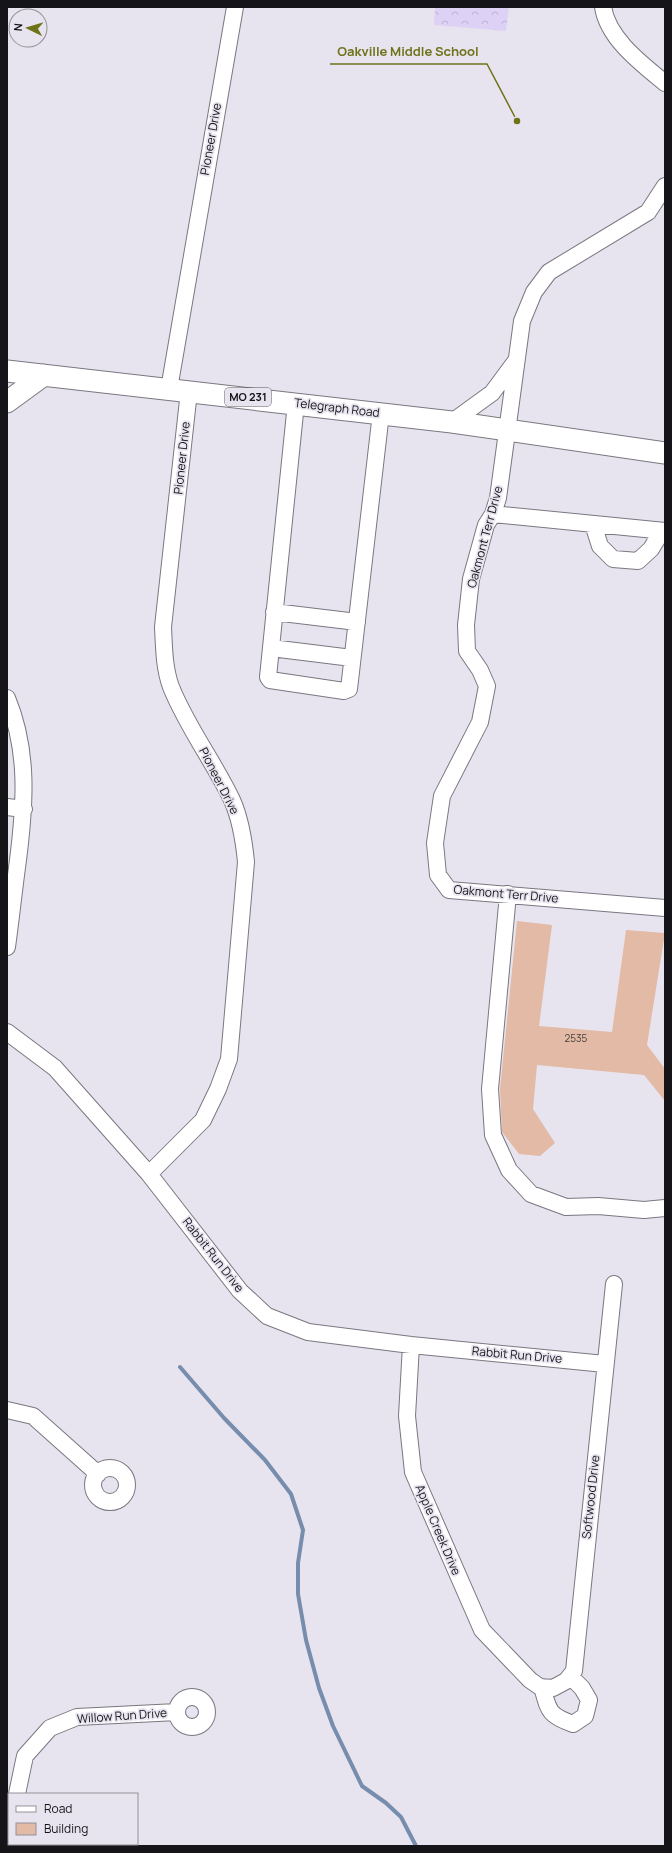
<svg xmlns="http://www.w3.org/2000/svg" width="672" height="1853" font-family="Manrope,sans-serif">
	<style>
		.park { fill: url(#park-crowns) }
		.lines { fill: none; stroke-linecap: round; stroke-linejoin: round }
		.stream { stroke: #778dad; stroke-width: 4 }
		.building { fill: #e2baa5 }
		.minor-casing { stroke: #7a7780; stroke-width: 18 }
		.major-casing { stroke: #7a7780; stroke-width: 23 }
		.minor { stroke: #fff; stroke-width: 16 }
		.major { stroke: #fff; stroke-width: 21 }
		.labels { text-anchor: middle; stroke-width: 3.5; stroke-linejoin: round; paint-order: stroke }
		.number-label { font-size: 10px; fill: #483e3b }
		.shield { fill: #e8e4ef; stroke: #545258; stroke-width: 1 }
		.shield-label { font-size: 11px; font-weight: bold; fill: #151418 }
		.street-label { font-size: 12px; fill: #151418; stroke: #e8e4ef }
		.leader { fill: none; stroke: #6e731a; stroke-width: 1.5 }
		.callout-dot { fill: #6e731a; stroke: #e8e4ef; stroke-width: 1.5 }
		.callout-label { font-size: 13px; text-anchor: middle; font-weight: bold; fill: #6e731a; stroke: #e8e4ef; stroke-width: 3.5; stroke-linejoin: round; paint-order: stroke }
	</style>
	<defs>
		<pattern id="park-crowns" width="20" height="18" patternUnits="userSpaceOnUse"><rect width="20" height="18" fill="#ded1f6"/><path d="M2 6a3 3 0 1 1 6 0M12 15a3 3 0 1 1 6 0" fill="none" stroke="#beb3d2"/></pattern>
	</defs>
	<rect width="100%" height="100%" fill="#e8e4ef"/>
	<!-- park -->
	<path class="park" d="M 435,7 L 509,7 L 506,31 L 434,25 Z"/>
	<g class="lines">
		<!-- stream -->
		<path class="stream" d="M 180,1367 L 224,1418 L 265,1460 L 291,1494 L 303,1530 L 298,1563 L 298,1594 L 306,1640 L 319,1688 L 333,1726 L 362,1786 L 386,1803 L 401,1817 L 416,1846"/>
	</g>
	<!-- building -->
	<path class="building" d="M 517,921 L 552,925 L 539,1026 L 612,1032 L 626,930 L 665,933 L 647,1045 L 665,1069 L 665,1101 L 644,1075 L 537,1065 L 533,1109 L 555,1143 L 540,1156 L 519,1154 L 502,1132 L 500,1089 Z"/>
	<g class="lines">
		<!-- minor casing -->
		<g class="minor-casing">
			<path id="minor" d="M 603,7 C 608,39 642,64 665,83
				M 665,186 L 648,212 L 549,272 L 534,292 L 522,321 L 498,498 L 493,514 L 486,525 L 471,579 L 466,625 L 467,651 L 480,670 L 487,686 L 480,722 L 442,796 L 435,843 L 438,875 L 449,890 L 665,908
				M 169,389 L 235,7
				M 296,403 L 268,677 L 270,680 L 344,691 L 349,689 L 381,413
				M 452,422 L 492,393 L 515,362
				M 493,514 L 665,531
				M 593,524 L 600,546 L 613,559 L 638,561 L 651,549 L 662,531
				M 274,612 L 357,622
				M 271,648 L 352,658
				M 7,698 C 29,751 25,804 18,860 C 14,889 11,918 7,947
				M 7,807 L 24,809
				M 508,894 L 490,1089 L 493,1135 L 509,1170 L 531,1194 L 566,1207 L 598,1206 L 644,1210 L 665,1208
				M 7,1032 L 55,1068 L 149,1174 L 240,1291 L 267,1316 L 308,1332 L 411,1345 L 605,1364
				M 149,1174 L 203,1120 L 218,1089 L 229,1059 L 246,862 C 244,841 241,820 232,800 C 214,762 187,727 171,687 C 164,668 164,647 163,627 L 189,391
				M 411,1345 L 407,1416 L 413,1472 L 482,1630 L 530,1680 L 540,1687 L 553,1688 L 566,1681 L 574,1671 L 614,1284
				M 7,1410 L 33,1416 L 98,1474
				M93 1485a17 17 0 1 1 34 0a17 17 0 1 1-34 0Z
				M 542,1687 C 549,1711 548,1715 573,1724 L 585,1716 L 589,1700 L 582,1688 L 570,1676
				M177 1712a15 15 0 1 1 30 0a15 15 0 1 1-30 0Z
				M 17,1794 L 25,1756 L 50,1728 L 77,1717 L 177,1712
				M 7,1840 L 9,1831"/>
		</g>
		<!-- major casing -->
		<g class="major-casing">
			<path id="major" d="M 7,371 L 452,422 L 665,453
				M 7,402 L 44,375"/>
		</g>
		<!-- minor -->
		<use href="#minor" class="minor"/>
		<!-- major -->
		<use href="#major" class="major"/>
	</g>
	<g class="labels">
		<!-- number labels -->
		<g class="number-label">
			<text x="576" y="1042">2535</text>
		</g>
		<!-- shield labels -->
		<rect class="shield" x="225" y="388" width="46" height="18" rx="3"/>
		<g class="shield-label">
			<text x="248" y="401">MO 231</text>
		</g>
		<!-- street labels -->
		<g class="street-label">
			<text transform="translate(211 139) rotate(-80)" y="4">Pioneer Drive</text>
			<text transform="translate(337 408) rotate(7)" y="4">Telegraph Road</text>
			<text transform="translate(182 458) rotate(-84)" y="4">Pioneer Drive</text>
			<text transform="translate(485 537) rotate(-75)" y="4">Oakmont Terr Drive</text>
			<text transform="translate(219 781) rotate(63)" y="4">Pioneer Drive</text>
			<text transform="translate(506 894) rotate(5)" y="4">Oakmont Terr Drive</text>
			<text transform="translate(213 1255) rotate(52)" y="4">Rabbit Run Drive</text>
			<text transform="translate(517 1355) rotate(5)" y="4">Rabbit Run Drive</text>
			<text transform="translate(591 1497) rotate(-84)" y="4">Softwood Drive</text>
			<text transform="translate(438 1530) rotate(67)" y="4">Apple Creek Drive</text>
			<text transform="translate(122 1716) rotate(-4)" y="4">Willow Run Drive</text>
		</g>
	</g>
	<!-- callouts -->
	<path class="leader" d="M517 121L487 64H330"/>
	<circle class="callout-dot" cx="517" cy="121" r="4"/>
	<g class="callout-label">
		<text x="408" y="56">Oakville Middle School</text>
	</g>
	<!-- border -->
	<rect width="672" height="1853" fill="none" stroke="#151418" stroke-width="16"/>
	<!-- legend -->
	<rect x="8" y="1793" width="130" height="52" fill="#e8e4ef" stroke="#949199"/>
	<rect x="16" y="1806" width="20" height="6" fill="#ffffff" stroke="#949199"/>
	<text x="44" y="1813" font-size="12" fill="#151418">Road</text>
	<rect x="16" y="1823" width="20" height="12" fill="#e2baa5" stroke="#949199"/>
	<text x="44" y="1833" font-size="12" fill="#151418">Building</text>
	<!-- north arrow -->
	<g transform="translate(28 28) rotate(275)"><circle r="19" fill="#e8e4ef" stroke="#949199"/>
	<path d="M0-3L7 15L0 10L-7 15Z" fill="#6e731a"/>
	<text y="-6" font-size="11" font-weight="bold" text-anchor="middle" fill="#151418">N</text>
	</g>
</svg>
